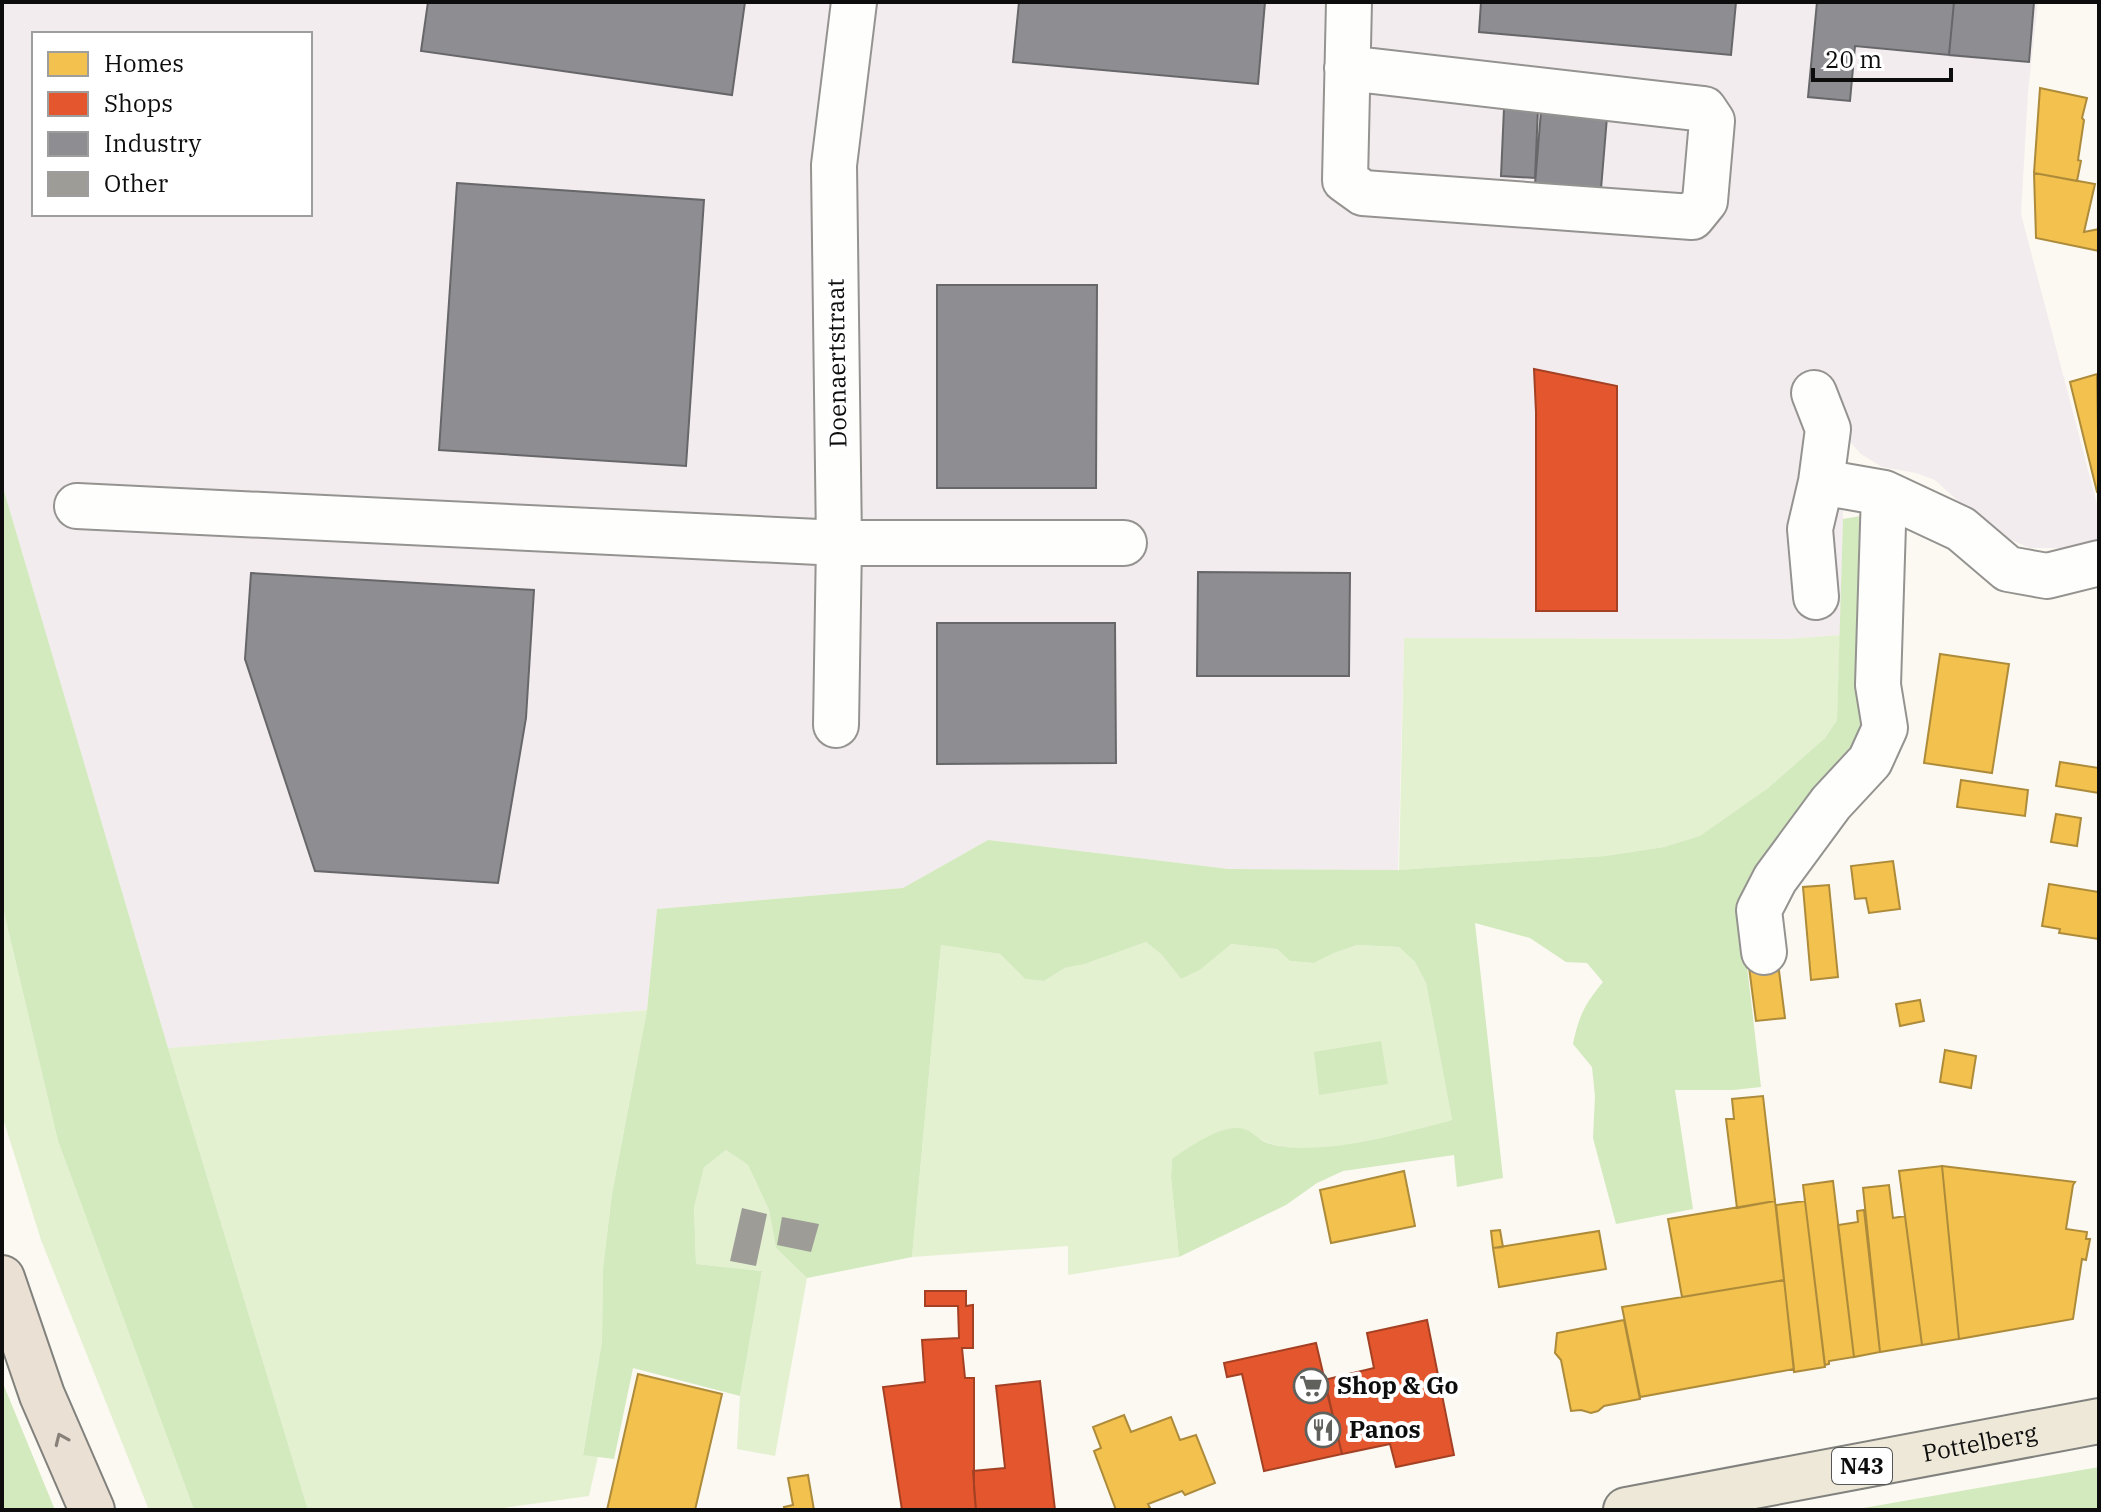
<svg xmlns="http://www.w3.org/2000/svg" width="2101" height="1512" font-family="'IBM Plex Serif',serif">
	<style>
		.industrial { fill: #f2ecee; fill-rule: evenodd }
		.green { fill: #e3f1d1 }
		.forest { fill: #d3e9be }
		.homes { fill: #f2c14e; stroke: #ad8b3a; stroke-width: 2 }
		.shops { fill: #e4572e; stroke: #a44124; stroke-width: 2 }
		.industry { fill: #8d8d92; stroke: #67676a; stroke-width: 2 }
		.building { fill: #9e9c97 }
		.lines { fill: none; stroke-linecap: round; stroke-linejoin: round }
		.minor-casing { stroke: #949390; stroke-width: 48 }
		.major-casing { stroke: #81817d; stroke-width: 48 }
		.highway-casing { stroke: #81817d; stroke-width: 48 }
		.minor { stroke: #fefefd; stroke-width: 44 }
		.major { stroke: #ede8d8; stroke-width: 44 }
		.highway { stroke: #eae0d4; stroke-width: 44 }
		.oneway { stroke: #87817a }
		.labels { text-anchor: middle; stroke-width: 8; stroke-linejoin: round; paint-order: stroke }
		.shield { fill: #fff; stroke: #565656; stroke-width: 2 }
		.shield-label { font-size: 22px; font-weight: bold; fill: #0d0d0d }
		.street-label { font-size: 24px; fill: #0d0d0d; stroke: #fff }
		.poi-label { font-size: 24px; font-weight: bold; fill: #0d0d0d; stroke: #fff; text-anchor: start }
	</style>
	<rect width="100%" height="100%" fill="#fbf9f1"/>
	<!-- industrial -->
	<path class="industrial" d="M 2,2 L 2038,2 L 2028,92 L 2021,214 L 2099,512 L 2099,541 L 2064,548 L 2030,548 L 1992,532 L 1935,480 L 1916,473 L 1882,467 L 1861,454 L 1841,432 L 1843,519 L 1840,635 L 1787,639 L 1404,638 L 1398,870 L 1229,869 L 988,840 L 903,888 L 657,909 L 647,1010 L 168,1048 L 2,484 ZM 34,34 L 310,34 L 310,214 L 34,214 Z"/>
	<!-- green -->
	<path class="green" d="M 1840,635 L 1837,720 L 1825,738 L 1768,788 L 1701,836 L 1664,847 L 1605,856 L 1399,870 L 1404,638 L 1787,639 Z
		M 2,904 L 58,1141 L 194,1510 L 149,1510 L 41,1240 L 2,1115 Z
		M 1146,942 L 1162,955 L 1181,979 L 1231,944 L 1277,949 L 1290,961 L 1314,963 L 1334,953 L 1357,945 L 1399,947 L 1415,962 L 1426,983 L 1452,1120 C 1401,1134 1317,1161 1266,1142 C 1258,1139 1251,1133 1244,1129 L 1172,1159 L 1171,1177 L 1179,1257 L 1068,1275 L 1068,1246 L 912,1257 L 941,945 L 1000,954 L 1025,979 L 1044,981 L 1065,968 L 1085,964 Z
		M 647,1010 L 612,1192 L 603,1268 L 602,1341 L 583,1454 L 598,1456 L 589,1496 L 488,1510 L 308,1510 L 168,1048 Z
		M 726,1150 L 748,1165 L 769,1210 L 776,1248 L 807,1278 L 775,1456 L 737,1449 L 740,1396 L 762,1271 L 696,1264 L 694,1208 L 704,1166 Z"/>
	<!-- forest -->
	<path class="forest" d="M 2,484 L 168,1048 L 308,1510 L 194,1510 L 58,1141 L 2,904 Z
		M 1861,516 L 1868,716 L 1859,749 L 1739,897 L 1761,1087 L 1733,1090 L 1675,1090 L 1693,1209 L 1616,1224 L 1593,1138 L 1595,1096 L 1592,1067 L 1573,1044 C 1579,1015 1585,1004 1603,982 L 1587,963 L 1566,962 L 1530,938 L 1475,923 L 1503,1178 L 1457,1187 L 1454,1155 L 1343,1171 L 1317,1183 L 1286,1205 L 1179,1257 L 1171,1177 L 1172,1159 C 1190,1147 1222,1123 1244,1129 C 1252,1131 1258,1139 1265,1142 C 1275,1146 1291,1148 1302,1148 C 1353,1148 1403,1133 1452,1120 L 1426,983 L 1415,962 L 1399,947 L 1357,945 L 1334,953 L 1314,963 L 1290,961 L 1277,949 L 1231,944 L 1201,969 L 1181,979 L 1162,955 L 1146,942 L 1085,964 L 1065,968 L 1044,981 L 1025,979 L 1000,954 L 941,945 L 912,1257 L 807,1278 L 776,1248 L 769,1210 L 748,1165 L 726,1150 L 704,1167 L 694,1208 L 696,1264 L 762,1271 L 740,1396 L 633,1368 L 614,1459 L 583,1455 L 602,1341 L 603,1268 L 612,1193 L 647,1010 L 657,909 L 903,888 L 988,840 L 1229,869 L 1398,870 L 1605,856 L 1664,847 L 1700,836 L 1768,788 L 1825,738 L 1837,720 L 1843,519 Z
		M 1381,1041 L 1388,1084 L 1319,1095 L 1314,1052 Z
		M 2,1381 L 55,1510 L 2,1510 Z
		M 2099,1467 L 2099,1510 L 1852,1510 Z"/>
	<!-- homes -->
	<path class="homes" d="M 2040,88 L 2087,98 L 2082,118 L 2084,120 L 2078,160 L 2081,161 L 2077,181 L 2034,173 Z
		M 2034,173 L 2095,184 L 2084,232 L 2099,229 L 2099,251 L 2036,238 Z
		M 2097,374 L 2099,492 L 2097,492 L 2070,382 Z
		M 1940,654 L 2009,664 L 1992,773 L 1924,763 Z
		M 2060,762 L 2099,768 L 2099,793 L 2056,786 Z
		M 1961,780 L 2028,790 L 2025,816 L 1957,807 Z
		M 2056,814 L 2081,818 L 2077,846 L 2051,842 Z
		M 1893,861 L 1900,909 L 1869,913 L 1866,898 L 1855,899 L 1851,866 Z
		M 2049,884 L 2099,892 L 2099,939 L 2059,933 L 2060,929 L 2042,926 Z
		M 1829,885 L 1838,977 L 1811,980 L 1803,887 Z
		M 1778,963 L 1785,1018 L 1756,1021 L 1749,967 Z
		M 1920,1000 L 1924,1021 L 1900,1026 L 1896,1004 Z
		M 1945,1050 L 1976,1056 L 1971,1088 L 1940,1082 Z
		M 1763,1096 L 1775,1201 L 1737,1208 L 1726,1119 L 1734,1119 L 1732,1099 Z
		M 1942,1166 L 1959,1339 L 1922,1345 L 1899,1171 Z
		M 1942,1166 L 2075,1182 L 2073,1185 L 2066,1229 L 2087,1232 L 2086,1239 L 2090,1239 L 2086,1260 L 2082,1259 L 2073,1319 L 1959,1339 Z
		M 1404,1171 L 1415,1226 L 1331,1243 L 1320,1190 Z
		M 1833,1181 L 1854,1357 L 1829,1361 L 1829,1364 L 1825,1365 L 1803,1185 Z
		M 1889,1185 L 1893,1218 L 1905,1216 L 1922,1345 L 1880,1352 L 1863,1188 Z
		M 1775,1201 L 1784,1280 L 1682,1297 L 1668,1219 Z
		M 1805,1201 L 1825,1367 L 1794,1372 L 1776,1205 Z
		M 1864,1210 L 1880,1352 L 1854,1357 L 1838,1225 L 1858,1222 L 1857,1211 Z
		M 1500,1230 L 1503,1247 L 1493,1248 L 1491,1231 Z
		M 1599,1231 L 1606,1269 L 1499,1287 L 1493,1248 Z
		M 1784,1280 L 1794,1369 L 1640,1397 L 1622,1307 Z
		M 1624,1320 L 1640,1399 L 1604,1406 L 1598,1411 L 1591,1413 L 1581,1410 L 1571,1411 L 1561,1360 L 1555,1353 L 1557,1333 Z
		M 638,1374 L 722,1394 L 695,1510 L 607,1510 Z
		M 1124,1415 L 1131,1432 L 1171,1417 L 1180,1440 L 1196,1435 L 1215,1483 L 1185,1495 L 1182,1491 L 1148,1504 L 1150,1508 L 1146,1510 L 1116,1510 L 1094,1451 L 1101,1448 L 1093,1427 Z
		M 808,1475 L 814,1510 L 785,1510 L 784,1507 L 793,1505 L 788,1478 Z"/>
	<!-- shops -->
	<path class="shops" d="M 1534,369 L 1617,386 L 1617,611 L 1536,611 L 1536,412 Z
		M 925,1291 L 966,1291 L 966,1306 L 973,1305 L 973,1348 L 962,1348 L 965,1378 L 974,1378 L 974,1488 L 976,1510 L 902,1510 L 883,1387 L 925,1382 L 922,1340 L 959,1338 L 958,1306 L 925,1306 Z
		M 1427,1320 L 1454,1455 L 1396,1467 L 1390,1444 L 1342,1454 L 1324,1380 L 1374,1368 L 1367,1333 Z
		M 1316,1343 L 1342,1454 L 1264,1471 L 1242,1374 L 1227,1377 L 1224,1363 Z
		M 1040,1381 L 1055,1510 L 976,1510 L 973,1471 L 1005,1468 L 996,1386 Z"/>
	<!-- industry -->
	<path class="industry" d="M 428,2 L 745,2 L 732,95 L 421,51 Z
		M 1019,2 L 1265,2 L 1258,84 L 1013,62 Z
		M 1481,2 L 1736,2 L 1731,55 L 1479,32 Z
		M 1817,2 L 1954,2 L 1949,55 L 1855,46 L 1850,101 L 1808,97 Z
		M 1954,2 L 2034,2 L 2029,62 L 1949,55 Z
		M 1504,108 L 1538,109 L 1535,178 L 1501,176 Z
		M 1541,111 L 1607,117 L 1601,189 L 1535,184 Z
		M 457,183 L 704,200 L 686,466 L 439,450 Z
		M 937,285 L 1097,285 L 1096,488 L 937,488 Z
		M 1198,572 L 1350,573 L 1349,676 L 1197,676 Z
		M 251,573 L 534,590 L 526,718 L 498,883 L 315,871 L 245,659 Z
		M 937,623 L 1115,623 L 1116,763 L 937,764 Z"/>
	<!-- building -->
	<path class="building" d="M 742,1208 L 767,1214 L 756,1266 L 730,1261 Z
		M 782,1217 L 819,1224 L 811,1252 L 777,1245 Z"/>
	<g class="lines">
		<!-- minor casing -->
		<g class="minor-casing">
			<path id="minor" d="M 1347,68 L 1704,109 L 1712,121 L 1705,201 L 1692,217 L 1363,193 L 1345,180 L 1349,2
				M 1814,393 L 1828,429 L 1821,482 L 1810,529 L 1816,597
				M 1821,482 L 1884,493 L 1961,529 L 2008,569 L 2047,576 L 2099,563
				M 77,506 L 839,543 L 1124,543
				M 836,725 L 839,543 L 834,165 L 854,2
				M 1764,952 L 1759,910 L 1775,879 L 1831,803 L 1870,761 L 1885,728 L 1878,685 L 1884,493"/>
		</g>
		<!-- major casing -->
		<g class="major-casing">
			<g id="major">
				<path id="s1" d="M 1626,1510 L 2099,1421"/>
			</g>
		</g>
		<!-- highway casing -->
		<g class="highway-casing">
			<path id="highway" d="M 2,1278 L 42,1395 L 92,1510"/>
		</g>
		<!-- minor -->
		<use href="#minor" class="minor"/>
		<!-- major -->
		<use href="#major" class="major"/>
		<!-- highway -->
		<use href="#highway" class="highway"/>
	</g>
	<!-- one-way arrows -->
	<defs><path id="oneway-chevron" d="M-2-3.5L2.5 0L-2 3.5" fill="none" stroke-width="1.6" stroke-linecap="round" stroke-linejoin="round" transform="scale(2)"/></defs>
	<use class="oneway" href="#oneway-chevron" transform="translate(61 1439) rotate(-114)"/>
	<!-- icons -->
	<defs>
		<g id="supermarket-ring" transform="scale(1.8)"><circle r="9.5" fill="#fff" stroke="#60605d" stroke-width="1.5"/><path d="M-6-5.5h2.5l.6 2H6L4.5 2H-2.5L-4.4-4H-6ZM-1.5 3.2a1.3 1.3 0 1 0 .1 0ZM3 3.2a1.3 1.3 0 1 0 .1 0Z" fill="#60605d"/></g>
		<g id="restaurant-ring" transform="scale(1.8)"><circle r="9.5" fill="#fff" stroke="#60605d" stroke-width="1.5"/><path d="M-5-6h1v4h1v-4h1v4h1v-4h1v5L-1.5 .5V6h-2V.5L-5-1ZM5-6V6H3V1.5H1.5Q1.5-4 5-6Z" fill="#60605d"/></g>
	</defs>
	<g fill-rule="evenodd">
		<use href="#supermarket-ring" x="1311" y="1386"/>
		<use href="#restaurant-ring" x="1323" y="1430"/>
	</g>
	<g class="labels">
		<!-- shield labels -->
		<rect class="shield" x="1832" y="1448" width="60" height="36" rx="6"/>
		<g class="shield-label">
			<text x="1862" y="1474">N43</text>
		</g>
		<!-- street labels -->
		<g class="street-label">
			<text transform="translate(837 363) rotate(-91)" y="8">Doenaertstraat</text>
			<text dy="8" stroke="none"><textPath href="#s1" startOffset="360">Pottelberg</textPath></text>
		</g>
		<!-- poi labels -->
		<g class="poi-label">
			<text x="1337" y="1394">Shop &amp; Go</text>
			<text x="1349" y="1438">Panos</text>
		</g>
	</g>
	<!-- border -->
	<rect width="2101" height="1512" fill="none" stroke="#0d0d0d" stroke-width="8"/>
	<!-- legend -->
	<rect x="32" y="32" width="280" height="184" fill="#ffffff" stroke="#9e9e9e" stroke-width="2"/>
	<rect x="48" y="52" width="40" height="24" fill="#f2c14e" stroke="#9e9e9e" stroke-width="2"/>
	<text x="104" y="72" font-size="24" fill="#0d0d0d">Homes</text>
	<rect x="48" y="92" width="40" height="24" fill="#e4572e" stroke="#9e9e9e" stroke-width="2"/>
	<text x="104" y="112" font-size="24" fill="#0d0d0d">Shops</text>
	<rect x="48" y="132" width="40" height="24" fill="#8d8d92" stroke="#9e9e9e" stroke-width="2"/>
	<text x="104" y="152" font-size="24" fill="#0d0d0d">Industry</text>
	<rect x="48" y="172" width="40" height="24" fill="#9e9c97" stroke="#9e9e9e" stroke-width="2"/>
	<text x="104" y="192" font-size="24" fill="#0d0d0d">Other</text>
	<!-- scale -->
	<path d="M1813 68v12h138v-12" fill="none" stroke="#0d0d0d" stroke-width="4"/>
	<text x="1825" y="68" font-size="24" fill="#0d0d0d" stroke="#ffffff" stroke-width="6" paint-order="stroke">20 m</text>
</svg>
